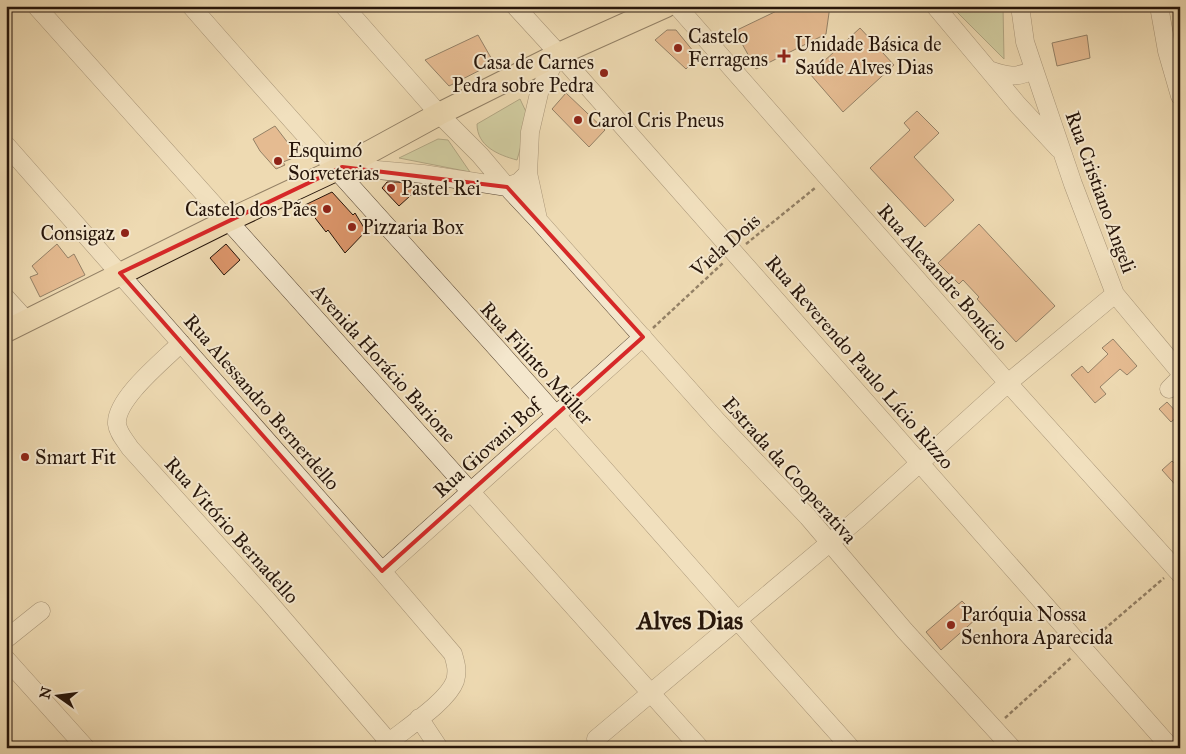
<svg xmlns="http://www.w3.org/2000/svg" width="1186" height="754" font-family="'IM FELL Great Primer',serif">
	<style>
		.green { fill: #b2c191; stroke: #6c6b4e }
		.building { fill: #da9469; stroke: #26150a }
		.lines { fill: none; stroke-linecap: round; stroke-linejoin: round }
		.minor-casing { stroke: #584634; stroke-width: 19 }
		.major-casing { stroke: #26150a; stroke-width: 24 }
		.path { stroke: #26150a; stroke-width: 2.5; stroke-dasharray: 4 2.5; stroke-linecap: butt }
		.minor { stroke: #f4e7cd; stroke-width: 18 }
		.major { stroke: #eedab2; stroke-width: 22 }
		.marked { fill: none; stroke: #d62828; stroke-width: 4; stroke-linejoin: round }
		.poi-dot { fill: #8f2418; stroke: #f4e7cd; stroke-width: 2 }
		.labels { text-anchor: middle; stroke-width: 4; stroke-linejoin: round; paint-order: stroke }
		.poi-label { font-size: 20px; fill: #26150a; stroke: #f4e7cd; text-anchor: start }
		.street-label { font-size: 20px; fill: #26150a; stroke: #f4e7cd }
		.district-label { font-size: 25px; font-weight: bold; fill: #26150a; stroke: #f4e7cd }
	</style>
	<rect width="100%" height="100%" fill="#eedab2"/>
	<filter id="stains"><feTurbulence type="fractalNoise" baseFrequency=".004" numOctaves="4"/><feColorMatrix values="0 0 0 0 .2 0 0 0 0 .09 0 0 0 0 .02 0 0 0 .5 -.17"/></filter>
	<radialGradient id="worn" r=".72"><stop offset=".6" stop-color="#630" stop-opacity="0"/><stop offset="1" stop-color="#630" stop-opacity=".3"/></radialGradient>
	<!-- green -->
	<path class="green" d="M 951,6 L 1003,6 L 1004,59 Z
		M 520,99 L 529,118 L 517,160 C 498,155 477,146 477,124 Z
		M 438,139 L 448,140 L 470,172 L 399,158 Z"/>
	<!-- building -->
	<path class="building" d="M 787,6 L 830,6 L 826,34 L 756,69 L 735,31 Z
		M 860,28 L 894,65 L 843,112 L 810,74 Z
		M 667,30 L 676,30 L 698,57 L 686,69 L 655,40 Z
		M 478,35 L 494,63 L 449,86 L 425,60 Z
		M 1087,35 L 1090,58 L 1057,66 L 1052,43 Z
		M 566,93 L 605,130 L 589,147 L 552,109 Z
		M 917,111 L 939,133 L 914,157 L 954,200 L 925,227 L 870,168 L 910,130 L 904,123 Z
		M 275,126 L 298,156 L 283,162 L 285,165 L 276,169 L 260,151 L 253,139 Z
		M 387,182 L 398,182 L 421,186 L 399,206 L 382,188 Z
		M 332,192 L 353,215 L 355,213 L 366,231 L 345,253 L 328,230 L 326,232 L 305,205 Z
		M 979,224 L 1055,306 L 1016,342 L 977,299 L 979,297 L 963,280 L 959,284 L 938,263 Z
		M 57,244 L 68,258 L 74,254 L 85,275 L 40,297 L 30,277 L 38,274 L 32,266 Z
		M 226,244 L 240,260 L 224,275 L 210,258 Z
		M 1113,339 L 1137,366 L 1127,375 L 1120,369 L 1100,387 L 1106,394 L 1095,403 L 1071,375 L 1082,366 L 1088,373 L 1108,354 L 1102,348 Z
		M 1167,402 L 1179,415 L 1171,422 L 1159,409 Z
		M 1172,461 L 1180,469 L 1180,490 L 1162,470 Z
		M 962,601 L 969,608 L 976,619 L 941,650 L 926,632 Z"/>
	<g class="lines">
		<!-- minor casing -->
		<g class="minor-casing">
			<path id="minor" d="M 36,6 L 700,748
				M 191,6 C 311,144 436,279 557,416 C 655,526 752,638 851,748
				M 344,6 L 439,114 L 480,155 L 507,187 L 538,220 L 718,422 L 808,517 L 905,631 L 1012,748
				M 515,6 L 559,54 L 1171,748
				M 677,6 L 1008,383 L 1180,574
				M 935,6 L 1018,105 L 1059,149
				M 1020,6 L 1025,42 L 1034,69 L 1073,184 L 1115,294 L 1180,372
				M 1159,6 L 1167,51 L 1180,96
				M 989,70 C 1005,76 1018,79 1034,69
				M 6,145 L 382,571 L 453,654 C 456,664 458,671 455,681 C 447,703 401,731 382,748
				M 342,167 L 423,174 L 507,187 L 519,182 L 528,173
				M 538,219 L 528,173 L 530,132 L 540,89 L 559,54
				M 6,298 L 27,321
				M 181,343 C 164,360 115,399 117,424 C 118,433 125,440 130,448 L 267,600 L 389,742
				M 1169,389 L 1180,378
				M 382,571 L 643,337
				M 6,639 L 41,611
				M 6,659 L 86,748
				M 419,718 L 439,748
				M 596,739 L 859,518 L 1008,383 L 1115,294"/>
		</g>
		<!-- major casing -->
		<g class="major-casing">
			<path id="major" d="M 6,331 L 227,221 L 342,167 L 439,114 L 559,54 L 666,6"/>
		</g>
		<!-- path -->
		<path class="path" d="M 746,244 L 815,188
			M 653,328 L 724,262
			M 1094,638 L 1164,578
			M 1005,718 L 1071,658"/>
		<!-- minor -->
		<use href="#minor" class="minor"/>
		<!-- major -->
		<use href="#major" class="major"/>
	</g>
	<!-- marked area -->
	<path d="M0 0H1186V754H0ZM 342,167 L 507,187 L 643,337 L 382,571 L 120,273 Z" fill="#eedab2" fill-opacity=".55" fill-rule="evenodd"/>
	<path class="marked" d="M 342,167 L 507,187 L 643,337 L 382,571 L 120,273 Z"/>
	<!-- markers -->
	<g class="poi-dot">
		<circle cx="678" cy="48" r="5"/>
		<path d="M781.5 48.5h5v5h5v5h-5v5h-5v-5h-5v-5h5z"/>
		<circle cx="604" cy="73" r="5"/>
		<circle cx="578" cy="120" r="5"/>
		<circle cx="278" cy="161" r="5"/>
		<circle cx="391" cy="188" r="5"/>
		<circle cx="327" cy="209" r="5"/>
		<circle cx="352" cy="227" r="5"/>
		<circle cx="125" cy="233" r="5"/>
		<circle cx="25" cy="457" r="5"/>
		<circle cx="951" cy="625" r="5"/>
	</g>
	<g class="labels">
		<!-- poi labels -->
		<g class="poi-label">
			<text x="688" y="43">Castelo<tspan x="688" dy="23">Ferragens</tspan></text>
			<text x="795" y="51">Unidade Básica de<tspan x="795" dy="23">Saúde Alves Dias</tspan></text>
			<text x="594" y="69" text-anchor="end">Casa de Carnes<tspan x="594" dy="23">Pedra sobre Pedra</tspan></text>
			<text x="588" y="127">Carol Cris Pneus</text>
			<text x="288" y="157">Esquimó<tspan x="288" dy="23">Sorveterias</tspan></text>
			<text x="401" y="195">Pastel Rei</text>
			<text x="317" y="216" text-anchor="end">Castelo dos Pães</text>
			<text x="362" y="234">Pizzaria Box</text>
			<text x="115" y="240" text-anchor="end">Consigaz</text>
			<text x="35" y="464">Smart Fit</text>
			<text x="961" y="621">Paróquia Nossa<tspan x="961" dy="23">Senhora Aparecida</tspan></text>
		</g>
		<!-- street labels -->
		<g class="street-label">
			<text transform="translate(1101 192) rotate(70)" y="7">Rua Cristiano Angeli</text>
			<text transform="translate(725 245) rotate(-41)" y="7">Viela Dois</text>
			<text transform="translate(943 277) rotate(49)" y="7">Rua Alexandre Bonício</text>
			<text transform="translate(860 362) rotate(49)" y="7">Rua Reverendo Paulo Lício Rizzo</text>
			<text transform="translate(384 363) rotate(48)" y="7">Avenida Horácio Barione</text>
			<text transform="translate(537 363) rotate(48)" y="7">Rua Filinto Müller</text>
			<text transform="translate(262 402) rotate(49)" y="7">Rua Alessandro Bernerdello</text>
			<text transform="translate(487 448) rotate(-42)" y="7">Rua Giovani Bof</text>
			<text transform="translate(790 470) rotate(48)" y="7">Estrada da Cooperativa</text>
			<text transform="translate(232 530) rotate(48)" y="7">Rua Vitório Bernadello</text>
		</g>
		<!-- district labels -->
		<g class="district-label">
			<text x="690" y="629">Alves Dias</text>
		</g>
	</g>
	<!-- margin -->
	<rect width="1186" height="754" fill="none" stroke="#eedab2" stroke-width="25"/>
	<rect x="8" y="8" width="1171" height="739" fill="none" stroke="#26150a" stroke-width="2.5"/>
	<rect x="12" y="12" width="1161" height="729" fill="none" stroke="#26150a"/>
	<!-- north arrow -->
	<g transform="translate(58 696) rotate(284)" stroke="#f4e7cd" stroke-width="4" paint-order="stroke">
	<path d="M0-4L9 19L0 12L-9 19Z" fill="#26150a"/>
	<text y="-8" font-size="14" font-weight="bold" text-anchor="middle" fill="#26150a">N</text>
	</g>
	<rect width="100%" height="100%" filter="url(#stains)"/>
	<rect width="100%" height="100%" fill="url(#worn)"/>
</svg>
